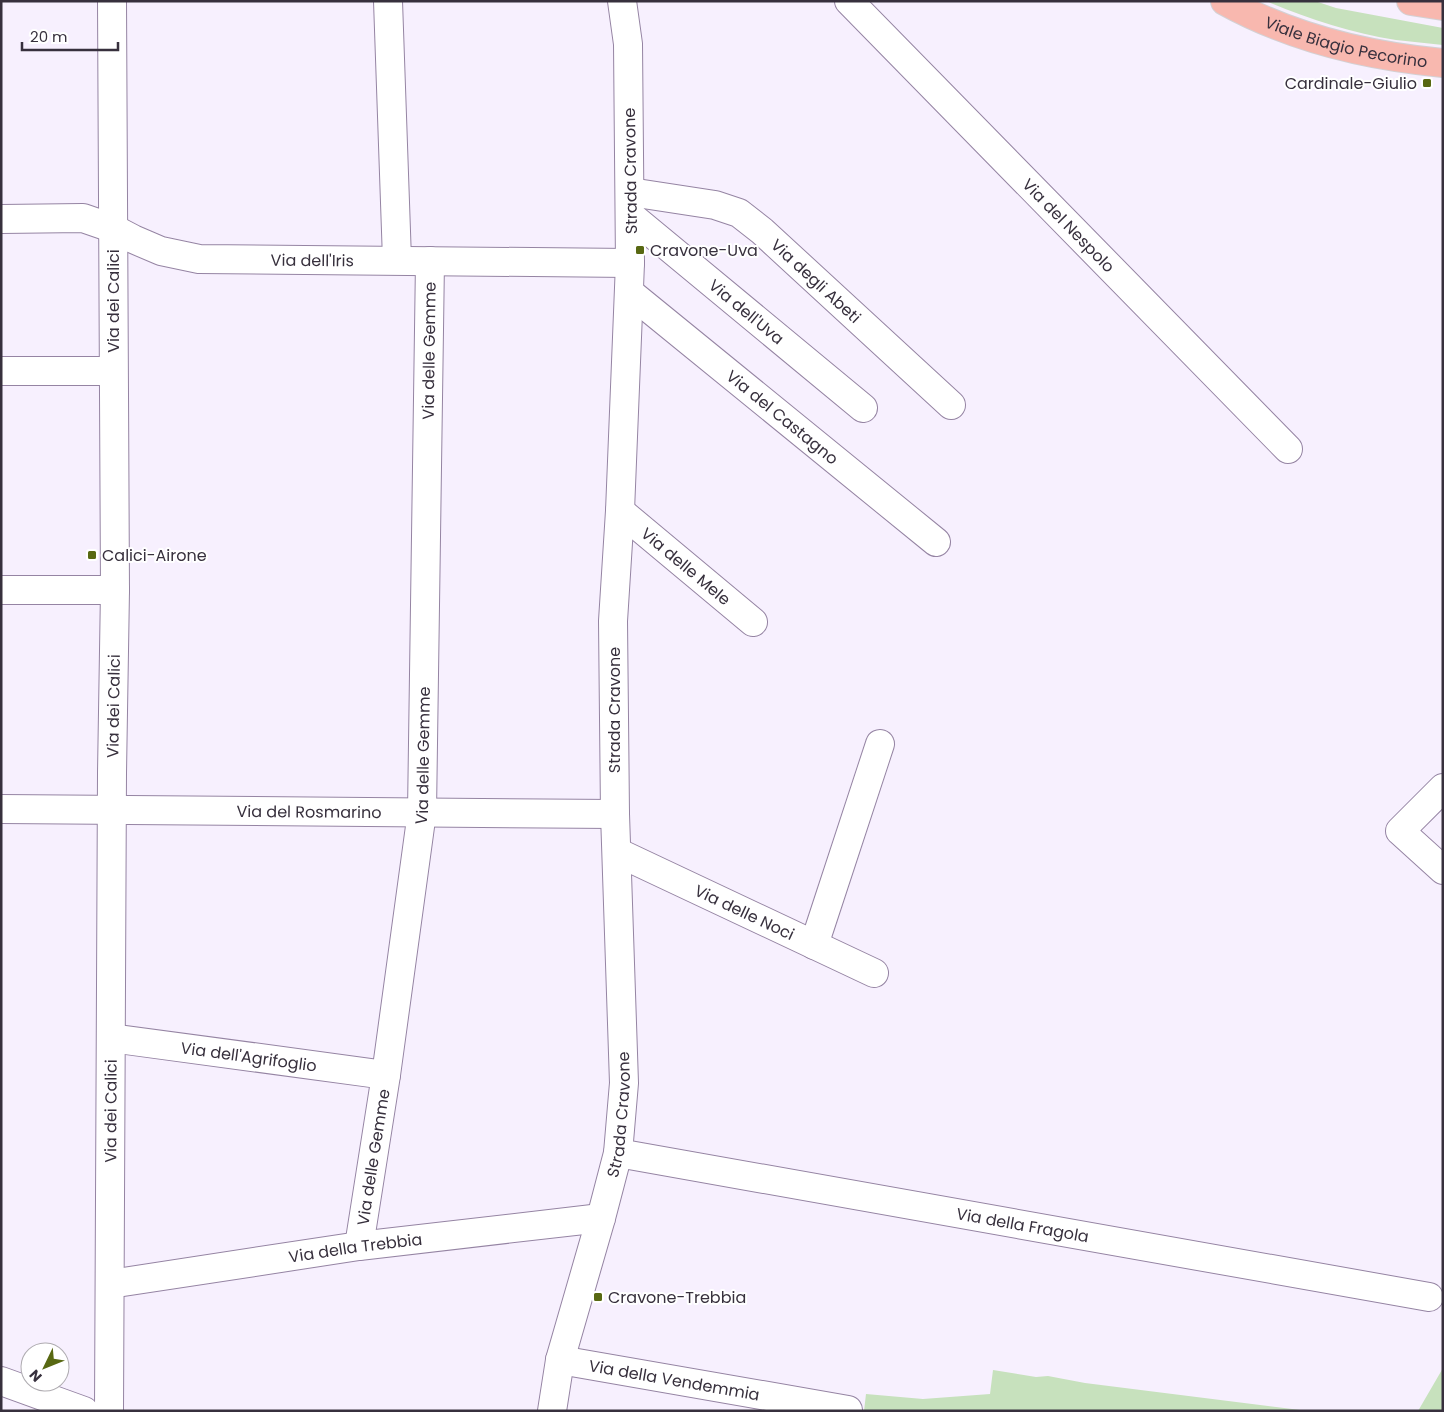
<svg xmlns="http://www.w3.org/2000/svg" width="1444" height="1412" font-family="Poppins,sans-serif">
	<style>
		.green { fill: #c7e1bd }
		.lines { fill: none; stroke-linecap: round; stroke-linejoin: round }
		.minor-casing { stroke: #9584a3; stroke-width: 30 }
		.major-casing { stroke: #d3d1d4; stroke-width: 30 }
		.minor { stroke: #fff; stroke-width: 28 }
		.major { stroke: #f8b8af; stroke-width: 28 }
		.poi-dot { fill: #586812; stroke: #fff; stroke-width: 2 }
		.labels { text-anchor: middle; stroke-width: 4; stroke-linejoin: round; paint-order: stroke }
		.street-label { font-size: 16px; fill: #37303d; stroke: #fff }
		.poi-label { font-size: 16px; fill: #37303d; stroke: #fff; text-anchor: start }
	</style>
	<rect width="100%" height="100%" fill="#f7f0fe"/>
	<!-- green -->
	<path class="green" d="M 1266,1 L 1315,1 L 1336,8 L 1443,28 L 1443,45 C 1427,43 1412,42 1396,40 C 1352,33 1308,19 1266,1 Z
		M 1443,1368 L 1443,1411 L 1418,1411 Z
		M 993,1370 L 1036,1377 L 1048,1376 L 1085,1383 L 1308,1411 L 864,1411 L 866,1394 L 923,1399 L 990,1394 Z"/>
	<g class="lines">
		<!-- minor casing -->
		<g class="minor-casing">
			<g id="minor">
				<path d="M 388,1 L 397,260"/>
				<path id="s1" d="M 849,1 L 1288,449"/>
				<path id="s2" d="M 630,192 L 715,205 L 739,213 L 762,231 L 951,405"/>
				<path id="s3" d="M 631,216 L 863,408"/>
				<path id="s4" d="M 1,219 L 83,218 L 112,228 L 133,239 L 161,251 L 199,259 L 630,263"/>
				<path id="s5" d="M 629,292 L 936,542"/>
				<path d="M 1,371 L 113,371"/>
				<path id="s6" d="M 620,511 L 753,622"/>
				<path d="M 1,590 L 115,590"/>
				<path d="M 1443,788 L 1400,831 L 1443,870"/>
				<path id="s7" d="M 1,809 L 615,814"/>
				<path id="s8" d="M 617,852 L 874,973"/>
				<path d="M 814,945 L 880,744"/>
				<path id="s9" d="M 111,1038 L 386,1075"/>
				<path id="s10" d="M 618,1153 L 1429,1297"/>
				<path id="s11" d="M 359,1246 L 386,1075 L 422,812 L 430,261"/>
				<path id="s12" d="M 110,1284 L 359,1246 L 601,1218"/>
				<path id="s13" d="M 560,1360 L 848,1410"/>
				<path d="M 1,1381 L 84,1411"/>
				<path id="s14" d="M 109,1411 L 112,773 L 115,590 L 112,1"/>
				<path id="s15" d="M 552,1411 L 560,1360 L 601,1218 L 618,1153 L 624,1083 L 615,814 L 613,621 L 620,511 L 630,263 L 628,44 L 622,1"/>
			</g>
		</g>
		<!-- major casing -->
		<g class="major-casing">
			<g id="major">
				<path id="s16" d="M 1225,1 C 1292,38 1367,56 1443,63"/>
				<path d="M 1411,1 L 1443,6"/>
			</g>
		</g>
		<!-- minor -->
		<use href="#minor" class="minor"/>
		<!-- major -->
		<use href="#major" class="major"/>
	</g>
	<!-- markers -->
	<g class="poi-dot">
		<rect x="1422" y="78" width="10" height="10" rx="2.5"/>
		<rect x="635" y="245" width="10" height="10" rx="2.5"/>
		<rect x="87" y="550" width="10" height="10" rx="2.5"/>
		<rect x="593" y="1292" width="10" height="10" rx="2.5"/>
	</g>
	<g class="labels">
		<!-- street labels -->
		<g class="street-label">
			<text dy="6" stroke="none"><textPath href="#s16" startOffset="129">Viale Biagio Pecorino</textPath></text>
			<text transform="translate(630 171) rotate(-91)" y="6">Strada Cravone</text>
			<text dy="6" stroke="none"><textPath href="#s1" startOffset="314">Via del Nespolo</textPath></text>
			<text dy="6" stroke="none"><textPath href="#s4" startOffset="319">Via dell'Iris</textPath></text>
			<text dy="6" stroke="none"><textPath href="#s2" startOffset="214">Via degli Abeti</textPath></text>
			<text transform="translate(113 301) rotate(-90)" y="6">Via dei Calici</text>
			<text dy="6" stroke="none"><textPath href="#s3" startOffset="150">Via dell'Uva</textPath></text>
			<text dy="6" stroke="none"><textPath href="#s11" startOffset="900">Via delle Gemme</textPath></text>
			<text dy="6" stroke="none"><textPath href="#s5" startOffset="198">Via del Castagno</textPath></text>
			<text dy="6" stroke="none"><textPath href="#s6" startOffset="86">Via delle Mele</textPath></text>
			<text dy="6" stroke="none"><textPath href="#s14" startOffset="705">Via dei Calici</textPath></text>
			<text transform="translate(614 710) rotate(-90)" y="6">Strada Cravone</text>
			<text dy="6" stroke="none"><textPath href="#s11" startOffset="495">Via delle Gemme</textPath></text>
			<text dy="6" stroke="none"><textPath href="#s7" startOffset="308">Via del Rosmarino</textPath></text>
			<text dy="6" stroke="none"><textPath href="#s8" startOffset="141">Via delle Noci</textPath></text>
			<text dy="6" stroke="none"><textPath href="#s9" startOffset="139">Via dell'Agrifoglio</textPath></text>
			<text dy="6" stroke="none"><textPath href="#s14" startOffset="300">Via dei Calici</textPath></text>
			<text dy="6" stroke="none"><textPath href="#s15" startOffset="305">Strada Cravone</textPath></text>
			<text dy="6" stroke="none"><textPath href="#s11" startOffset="90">Via delle Gemme</textPath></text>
			<text dy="6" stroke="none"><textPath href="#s10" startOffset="411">Via della Fragola</textPath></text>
			<text dy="6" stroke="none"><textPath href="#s12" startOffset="248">Via della Trebbia</textPath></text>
			<text dy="6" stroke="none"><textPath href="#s13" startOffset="116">Via della Vendemmia</textPath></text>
		</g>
		<!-- poi labels -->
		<g class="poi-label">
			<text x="1417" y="89" text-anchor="end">Cardinale-Giulio</text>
			<text x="650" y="256">Cravone-Uva</text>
			<text x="102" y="561">Calici-Airone</text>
			<text x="608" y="1303">Cravone-Trebbia</text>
		</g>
	</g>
	<!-- border -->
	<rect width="1444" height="1412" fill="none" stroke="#37303d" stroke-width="5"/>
	<!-- north arrow -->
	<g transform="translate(45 1367) rotate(227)"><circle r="24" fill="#ffffff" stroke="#afacb1"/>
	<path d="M0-4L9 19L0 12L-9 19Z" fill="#586812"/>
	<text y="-8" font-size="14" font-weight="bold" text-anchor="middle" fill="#37303d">N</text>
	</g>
	<!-- scale -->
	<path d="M22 42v8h96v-8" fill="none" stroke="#37303d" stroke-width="2.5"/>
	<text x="30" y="42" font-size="15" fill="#37303d" stroke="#ffffff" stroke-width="4" paint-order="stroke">20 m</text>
</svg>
